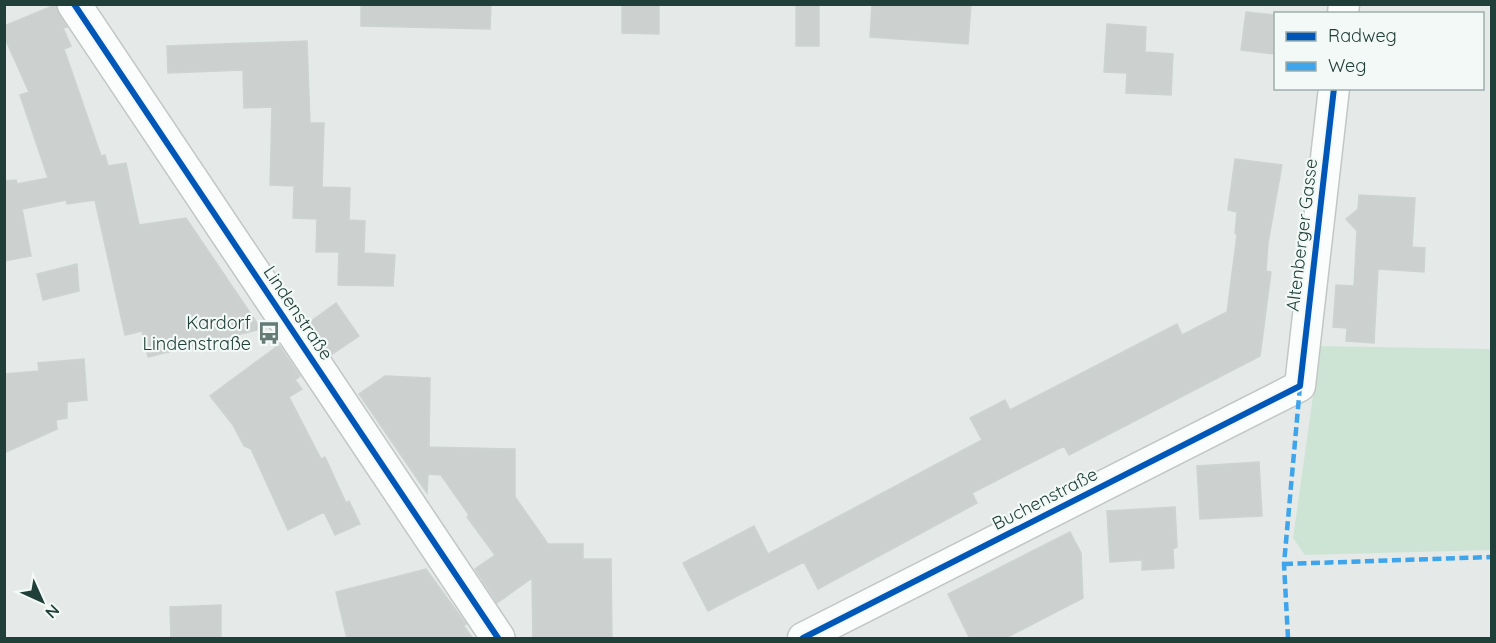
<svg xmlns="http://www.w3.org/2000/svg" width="1496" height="643" font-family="Quicksand,sans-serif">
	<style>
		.green { fill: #cde4d5 }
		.building { fill: #ccd1cf; stroke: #cdd3d1; stroke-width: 1.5 }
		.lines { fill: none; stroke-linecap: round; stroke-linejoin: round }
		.minor-casing { stroke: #c2c7c5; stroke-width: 33 }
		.tertiary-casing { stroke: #c2c7c5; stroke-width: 36 }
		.minor { stroke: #fbfcfc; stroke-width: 30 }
		.tertiary { stroke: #fbfcfc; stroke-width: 33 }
		.quiet { stroke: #3ea4ec; stroke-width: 4.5; stroke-dasharray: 9 4.5; stroke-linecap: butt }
		.cycleway-casing { stroke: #f2f9f6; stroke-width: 10 }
		.cycleway { stroke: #0057b8; stroke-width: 6 }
		.labels { text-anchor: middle; stroke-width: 4.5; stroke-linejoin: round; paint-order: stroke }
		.street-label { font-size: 18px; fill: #213f39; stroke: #f2f9f6 }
		.poi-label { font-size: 18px; fill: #213f39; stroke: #f2f9f6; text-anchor: end }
	</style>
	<rect width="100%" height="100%" fill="#e5eae8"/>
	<!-- green -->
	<path class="green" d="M 1320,346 L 1491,349 L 1491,550 L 1305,555 L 1293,538 Z"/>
	<!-- building -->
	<path class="building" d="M 361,4 L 491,4 L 490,29 L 361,26 Z
		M 622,4 L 659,4 L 659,34 L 622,33 Z
		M 796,4 L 819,4 L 819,46 L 796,46 Z
		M 872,4 L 971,4 L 968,44 L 870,37 Z
		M 55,5 L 67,27 L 63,28 L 71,46 L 64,49 L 101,156 L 105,155 L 108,166 L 126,163 L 139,225 L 186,218 L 261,329 L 148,357 L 142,331 L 125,335 L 95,200 L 67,204 L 66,200 L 22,209 L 31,256 L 4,261 L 4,181 L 16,180 L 17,184 L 48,178 L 20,95 L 29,92 L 4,36 L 4,26 Z
		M 1246,12 L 1275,15 L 1275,54 L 1241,50 Z
		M 1107,24 L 1146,27 L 1145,52 L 1173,54 L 1171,95 L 1126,93 L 1127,73 L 1104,72 Z
		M 307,41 L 310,123 L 324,123 L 322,187 L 350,188 L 349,220 L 365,221 L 364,253 L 395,255 L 393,286 L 338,285 L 339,252 L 316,252 L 317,219 L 293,218 L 294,186 L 270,185 L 272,107 L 244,108 L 243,70 L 168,73 L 167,46 Z
		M 1235,159 L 1282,165 L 1268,243 L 1266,271 L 1271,272 L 1260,356 L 1069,455 L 1064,446 L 972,493 L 977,503 L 818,589 L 804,562 L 708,611 L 683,563 L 754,526 L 768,554 L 982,440 L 970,418 L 1005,400 L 1010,410 L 1177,324 L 1182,335 L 1227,312 L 1237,235 L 1235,233 L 1237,212 L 1228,210 Z
		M 1359,195 L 1415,198 L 1412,247 L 1425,248 L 1424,272 L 1378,269 L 1374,343 L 1346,341 L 1347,328 L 1333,327 L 1336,285 L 1354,286 L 1357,231 L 1346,219 L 1358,209 Z
		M 77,264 L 79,291 L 43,300 L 37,274 Z
		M 336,303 L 359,336 L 331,355 L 310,322 Z
		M 279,345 L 300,376 L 295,380 L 302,389 L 289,397 L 321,459 L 325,457 L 346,503 L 349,501 L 360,524 L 335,535 L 324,512 L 288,530 L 251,449 L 244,446 L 233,425 L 210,396 Z
		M 84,359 L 87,400 L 67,402 L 67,418 L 56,420 L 57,429 L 4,453 L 4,374 L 39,371 L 38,363 Z
		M 385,376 L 430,378 L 429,447 L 515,449 L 515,497 L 548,544 L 583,544 L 583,559 L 611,559 L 612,639 L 533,639 L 532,578 L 497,603 L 475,569 L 495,555 L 467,517 L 469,515 L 441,475 L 428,474 L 427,493 L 359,394 Z
		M 1259,462 L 1262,516 L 1200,519 L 1197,466 Z
		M 1175,507 L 1177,547 L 1173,549 L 1174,568 L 1142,570 L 1142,560 L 1110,562 L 1107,511 Z
		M 1070,532 L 1081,553 L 1083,598 L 1004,639 L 970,639 L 948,594 Z
		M 426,569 L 466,624 L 464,626 L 473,639 L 347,639 L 336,592 Z
		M 221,605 L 221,639 L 171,639 L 170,607 Z"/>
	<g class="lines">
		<!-- minor casing -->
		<g class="minor-casing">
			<path id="minor" d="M 1343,14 L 1344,4
				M 803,638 L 1300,386 L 1334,88"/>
		</g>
		<!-- tertiary casing -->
		<g class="tertiary-casing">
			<path id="tertiary" d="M 74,4 L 498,638"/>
		</g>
		<!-- minor -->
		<use href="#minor" class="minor"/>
		<!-- tertiary -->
		<use href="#tertiary" class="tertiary"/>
		<!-- quiet -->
		<path class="quiet" d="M 1284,564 L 1492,557
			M 1288,638 L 1284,564 L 1300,386"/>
		<!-- cycleway casing -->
		<g class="cycleway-casing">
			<path id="cycleway" d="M 74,4 L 498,638
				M 803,638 L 1300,386 L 1334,88"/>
		</g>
		<!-- cycleway -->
		<use href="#cycleway" class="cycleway"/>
	</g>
	<!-- icons -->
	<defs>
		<g id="bus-bare" transform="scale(1.8)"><path d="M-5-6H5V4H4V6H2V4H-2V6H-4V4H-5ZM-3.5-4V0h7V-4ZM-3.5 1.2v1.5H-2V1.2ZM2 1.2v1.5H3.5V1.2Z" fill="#667b76" stroke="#f2f9f6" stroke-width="2.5" paint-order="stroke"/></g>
	</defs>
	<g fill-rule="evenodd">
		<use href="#bus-bare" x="269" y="333"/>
	</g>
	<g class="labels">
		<!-- street labels -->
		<g class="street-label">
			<text transform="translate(1302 235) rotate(-83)" y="6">Altenberger Gasse</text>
			<text transform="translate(298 313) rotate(56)" y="6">Lindenstraße</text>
			<text transform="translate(1045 499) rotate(-27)" y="6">Buchenstraße</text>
		</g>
		<!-- poi labels -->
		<g class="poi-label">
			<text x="251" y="329">Kardorf<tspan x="251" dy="21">Lindenstraße</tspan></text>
		</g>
	</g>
	<!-- border -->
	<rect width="1496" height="643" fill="none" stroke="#213f39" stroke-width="12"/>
	<!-- legend -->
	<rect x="1274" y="12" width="210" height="78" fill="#f2f9f6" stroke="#9eafaa" stroke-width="1.5"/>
	<rect x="1286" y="32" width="30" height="9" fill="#0057b8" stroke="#9eafaa" stroke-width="1.5"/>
	<text x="1328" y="42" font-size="18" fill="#213f39">Radweg</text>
	<rect x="1286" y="62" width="30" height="9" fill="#3ea4ec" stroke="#9eafaa" stroke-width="1.5"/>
	<text x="1328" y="72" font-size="18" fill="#213f39">Weg</text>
	<!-- north arrow -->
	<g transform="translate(42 601) rotate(135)" stroke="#f2f9f6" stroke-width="4.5" paint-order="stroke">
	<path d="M0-4.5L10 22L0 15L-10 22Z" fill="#213f39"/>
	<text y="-9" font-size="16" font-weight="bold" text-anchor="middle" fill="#213f39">N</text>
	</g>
</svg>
